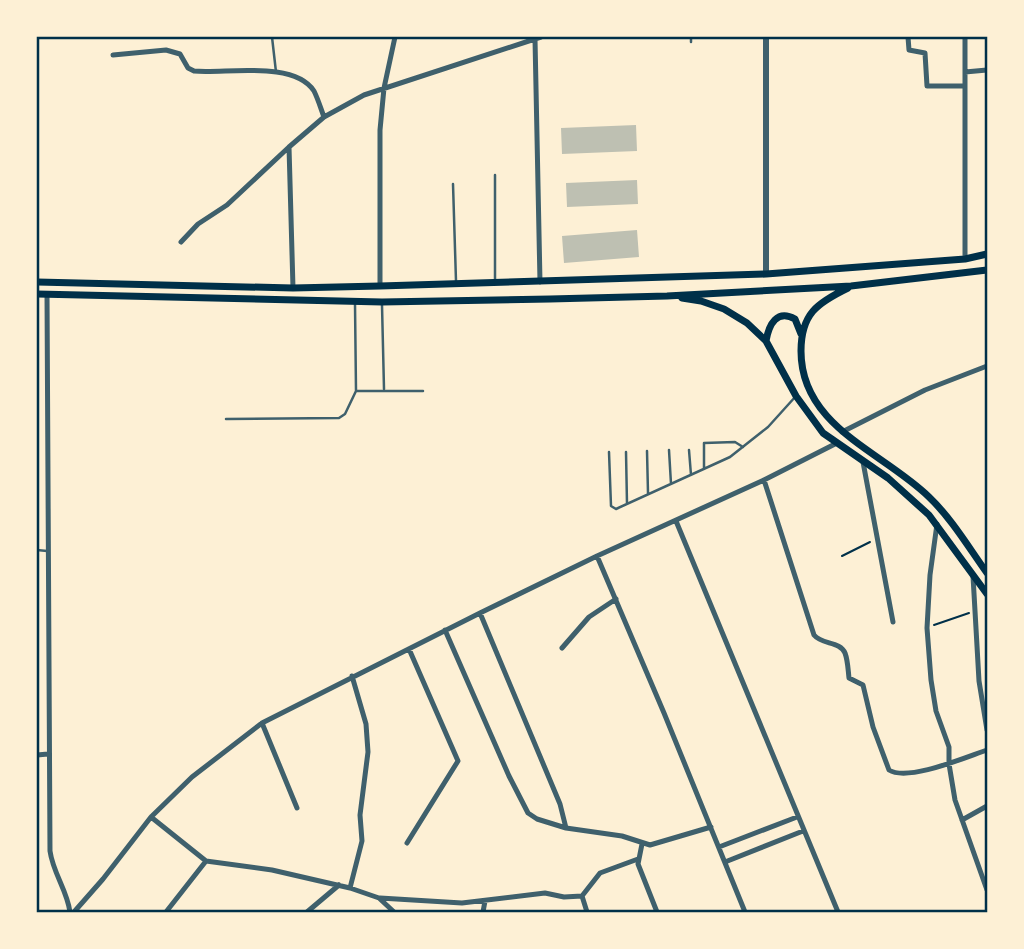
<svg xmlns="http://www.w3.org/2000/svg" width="1024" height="949" font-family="Rubik,sans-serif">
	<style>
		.building { fill: #bec0b2 }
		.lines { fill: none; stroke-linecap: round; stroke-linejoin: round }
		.path { stroke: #003049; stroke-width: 2 }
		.service { stroke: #3f606c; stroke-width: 2.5 }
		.minor { stroke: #3f606c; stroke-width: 5 }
		.tertiary { stroke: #3f606c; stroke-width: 6 }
		.secondary { stroke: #003049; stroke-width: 7 }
		.neatline { fill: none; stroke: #003049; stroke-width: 2.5 }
	</style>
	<rect width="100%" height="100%" fill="#fdf0d5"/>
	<!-- building -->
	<path class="building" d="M 636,125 L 637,151 L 562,154 L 561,128 Z
		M 637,180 L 638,204 L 567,207 L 566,183 Z
		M 637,230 L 639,257 L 564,263 L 562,236 Z"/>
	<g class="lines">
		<!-- path -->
		<path class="path" d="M 842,556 L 870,542
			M 934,625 L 969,613"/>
		<!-- service -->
		<path class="service" d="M 272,37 L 276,72
			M 691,42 L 691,37
			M 453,184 L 456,281
			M 495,280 L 495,175
			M 355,304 L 356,391
			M 382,305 L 384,389
			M 226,419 L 339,418 L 345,414 L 356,391 L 423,391
			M 669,450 L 671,484
			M 689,450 L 691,475
			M 647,451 L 648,493
			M 609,452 L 611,506 L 616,509 L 730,457 L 768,427 L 796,396
			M 626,452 L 627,504
			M 704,469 L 704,443 L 735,442 L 743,447
			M 37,550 L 47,551"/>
		<!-- minor -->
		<path class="minor" d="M 908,37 L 909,50 L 925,53 L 927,86 L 964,86
			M 535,39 L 540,282
			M 113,55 L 166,50 L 180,54 L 188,68 L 194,71 C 225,74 294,60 314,91 C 318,99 321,109 324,117
			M 965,72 L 987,70
			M 181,242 L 198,224 L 227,205 L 289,147
			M 965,259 L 965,37
			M 380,286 L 380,130 L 384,88 L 395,37
			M 293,288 L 289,147 L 324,117 L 364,95 L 541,37
			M 47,294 L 50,851 C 53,873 67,890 70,912
			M 842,432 L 925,390 L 987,366
			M 863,462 L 893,622
			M 764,480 L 814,635 C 822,645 840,641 845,653 C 848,661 848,670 849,678 L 863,685 L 873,727 L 889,770 C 908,782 966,757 987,750
			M 676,521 L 838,912
			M 937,524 L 930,575 L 927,628 L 931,680 L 936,711 L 949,747 L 949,764 L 955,800 L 987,890
			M 597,556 L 664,713 L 745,912
			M 973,576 L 979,681 L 987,730
			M 480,613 L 560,804 L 566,828
			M 445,630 L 509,776 L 528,813 L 537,819 L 566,828 L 622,836 L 650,845 L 711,827
			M 562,648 L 589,617 L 616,599
			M 262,723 L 297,808
			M 37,755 L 48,754
			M 151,817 L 206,861 L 272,870 L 350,888 L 379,898 L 394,912
			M 962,820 L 987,806
			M 407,843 L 458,761 L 409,649
			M 642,844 L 638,864 L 657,912
			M 719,847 L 797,817
			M 725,862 L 803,831
			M 350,888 L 362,841 L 360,815 L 368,752 L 366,724 L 352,676
			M 380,898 L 462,903 L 545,893 L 564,897 L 582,896
			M 74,912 L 103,879 L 151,817 L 192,777 L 262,723 L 480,613 L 597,556 L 764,480 L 835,444
			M 166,912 L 206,861
			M 307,912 L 339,885
			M 483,912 L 485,901
			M 587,912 L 582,896 L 600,873 L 638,859"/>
		<!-- tertiary -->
		<path class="tertiary" d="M 766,37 L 766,274"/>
		<!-- secondary -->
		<path class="secondary" d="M 37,282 L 293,288 L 380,286 L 766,274 L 965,259 L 987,254
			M 848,288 C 817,303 801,314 801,351 C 801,427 883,452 929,497 C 952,519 969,548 987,573
			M 37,294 L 382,302 L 550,299 L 667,296 L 851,286 L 987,270
			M 682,298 L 701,301 L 724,309 L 747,323 L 766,341 L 796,396 L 823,433 L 888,478 L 929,515 L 987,594
			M 766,341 C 769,324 777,309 795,319 L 801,334"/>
	</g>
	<!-- border -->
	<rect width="1024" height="949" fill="none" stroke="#fdf0d5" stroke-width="77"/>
	<rect x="38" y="38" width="948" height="873" class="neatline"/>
</svg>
